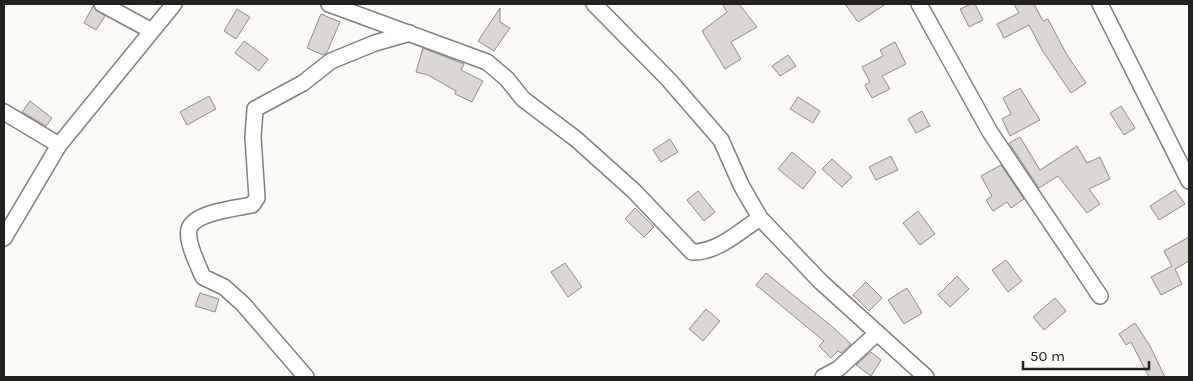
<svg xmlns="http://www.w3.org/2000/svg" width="1193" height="381" font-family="Karla,sans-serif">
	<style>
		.building { fill: #dbd8d4; stroke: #908d8a }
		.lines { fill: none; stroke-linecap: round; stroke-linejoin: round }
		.street-casing { stroke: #82807c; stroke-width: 18 }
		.street { stroke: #fff; stroke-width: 15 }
	</style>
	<rect width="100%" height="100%" fill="#fcfaf6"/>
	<!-- building -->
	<path class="building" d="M 722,4 L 739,4 L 757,27 L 731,42 L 741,59 L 725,69 L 702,31 L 727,12 Z
		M 845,4 L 886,4 L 858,22 Z
		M 971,4 L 975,4 L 983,20 L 969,27 L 960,9 Z
		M 1014,4 L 1034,4 L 1043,21 L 1048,19 L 1067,55 L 1086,83 L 1071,93 L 1042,50 L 1029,25 L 1004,38 L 997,24 L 1019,13 Z
		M 93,6 L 105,16 L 96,30 L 84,23 Z
		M 500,8 L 500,22 L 510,28 L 494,51 L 478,41 Z
		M 237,9 L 250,17 L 236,39 L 224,31 Z
		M 321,14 L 340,22 L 327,52 L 323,55 L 307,48 Z
		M 244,41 L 268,59 L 259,71 L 235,53 Z
		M 895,42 L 906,64 L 882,76 L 890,89 L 872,98 L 865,85 L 870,82 L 862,67 L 883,56 L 880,50 Z
		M 423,48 L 464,64 L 461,70 L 483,81 L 472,102 L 455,94 L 456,91 L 428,75 L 416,72 Z
		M 788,55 L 796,66 L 780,76 L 772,66 Z
		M 1020,88 L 1040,120 L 1010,136 L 1002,119 L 1011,114 L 1003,98 Z
		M 209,96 L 216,109 L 187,125 L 180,112 Z
		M 798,97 L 820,111 L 813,123 L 790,109 Z
		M 30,101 L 52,118 L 46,126 L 22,112 Z
		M 1121,106 L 1135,128 L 1124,135 L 1110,113 Z
		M 922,111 L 930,126 L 916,133 L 908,119 Z
		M 1020,137 L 1040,170 L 1077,146 L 1087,163 L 1100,157 L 1110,179 L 1089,189 L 1100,204 L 1087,213 L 1058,176 L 1039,188 L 1009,143 Z
		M 670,139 L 678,152 L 661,162 L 653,150 Z
		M 792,152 L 816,172 L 803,189 L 778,169 Z
		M 891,156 L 898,170 L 876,180 L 869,167 Z
		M 832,159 L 852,177 L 842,187 L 822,169 Z
		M 1001,165 L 1024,199 L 1011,208 L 1007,202 L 993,211 L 986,200 L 992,196 L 981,176 Z
		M 1175,190 L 1185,204 L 1159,220 L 1150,206 Z
		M 698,191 L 715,212 L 704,221 L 687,200 Z
		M 635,208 L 654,227 L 644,237 L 625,219 Z
		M 918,211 L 935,234 L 920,245 L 903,223 Z
		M 1189,237 L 1189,261 L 1175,269 L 1182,284 L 1161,295 L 1151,277 L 1172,266 L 1164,251 Z
		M 1006,260 L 1022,281 L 1008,292 L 992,270 Z
		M 565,263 L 582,287 L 568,297 L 551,272 Z
		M 766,273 L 835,329 L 851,344 L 841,353 L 838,351 L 831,358 L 819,346 L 824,341 L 756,285 Z
		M 957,276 L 969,289 L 950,307 L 938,295 Z
		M 866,282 L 882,298 L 869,311 L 853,295 Z
		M 907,288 L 922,313 L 904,324 L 888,300 Z
		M 200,293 L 219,299 L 215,312 L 195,306 Z
		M 1055,298 L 1066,311 L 1044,330 L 1033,317 Z
		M 706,309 L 720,321 L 703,341 L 689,329 Z
		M 1135,323 L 1150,346 L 1165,377 L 1149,377 L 1131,342 L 1126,345 L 1119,334 Z
		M 871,352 L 881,360 L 871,376 L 856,365 Z"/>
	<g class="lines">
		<!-- street casing -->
		<g class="street-casing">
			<path id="street" d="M 102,4 L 152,31
				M 329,4 L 487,62 L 507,79 L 523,99 L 576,139 L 634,191 L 692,252 C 717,253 740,231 760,218 L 821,282 L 926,377
				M 594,4 L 669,80 L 721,140 L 741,185 L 760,218
				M 919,4 L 990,132 L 1100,296
				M 1100,4 L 1189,181
				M 4,112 L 59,145
				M 4,238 L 59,145 L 174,4
				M 306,377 L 243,304 L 224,287 L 203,277 C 198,265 186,242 189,229 C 194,212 237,208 252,205 L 257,198 L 253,137 L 255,109 L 303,83 L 331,61 L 375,43 L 410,33
				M 823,377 L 838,369 L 877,333"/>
		</g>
		<!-- street -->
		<use href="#street" class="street"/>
	</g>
	<!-- border -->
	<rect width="1193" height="381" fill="none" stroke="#232221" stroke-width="10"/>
	<!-- scale -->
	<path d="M1023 361v8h126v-8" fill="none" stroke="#232221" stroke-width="2.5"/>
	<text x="1030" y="361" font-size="15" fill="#232221" stroke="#fcfaf6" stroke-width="4" paint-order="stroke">50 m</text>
</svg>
